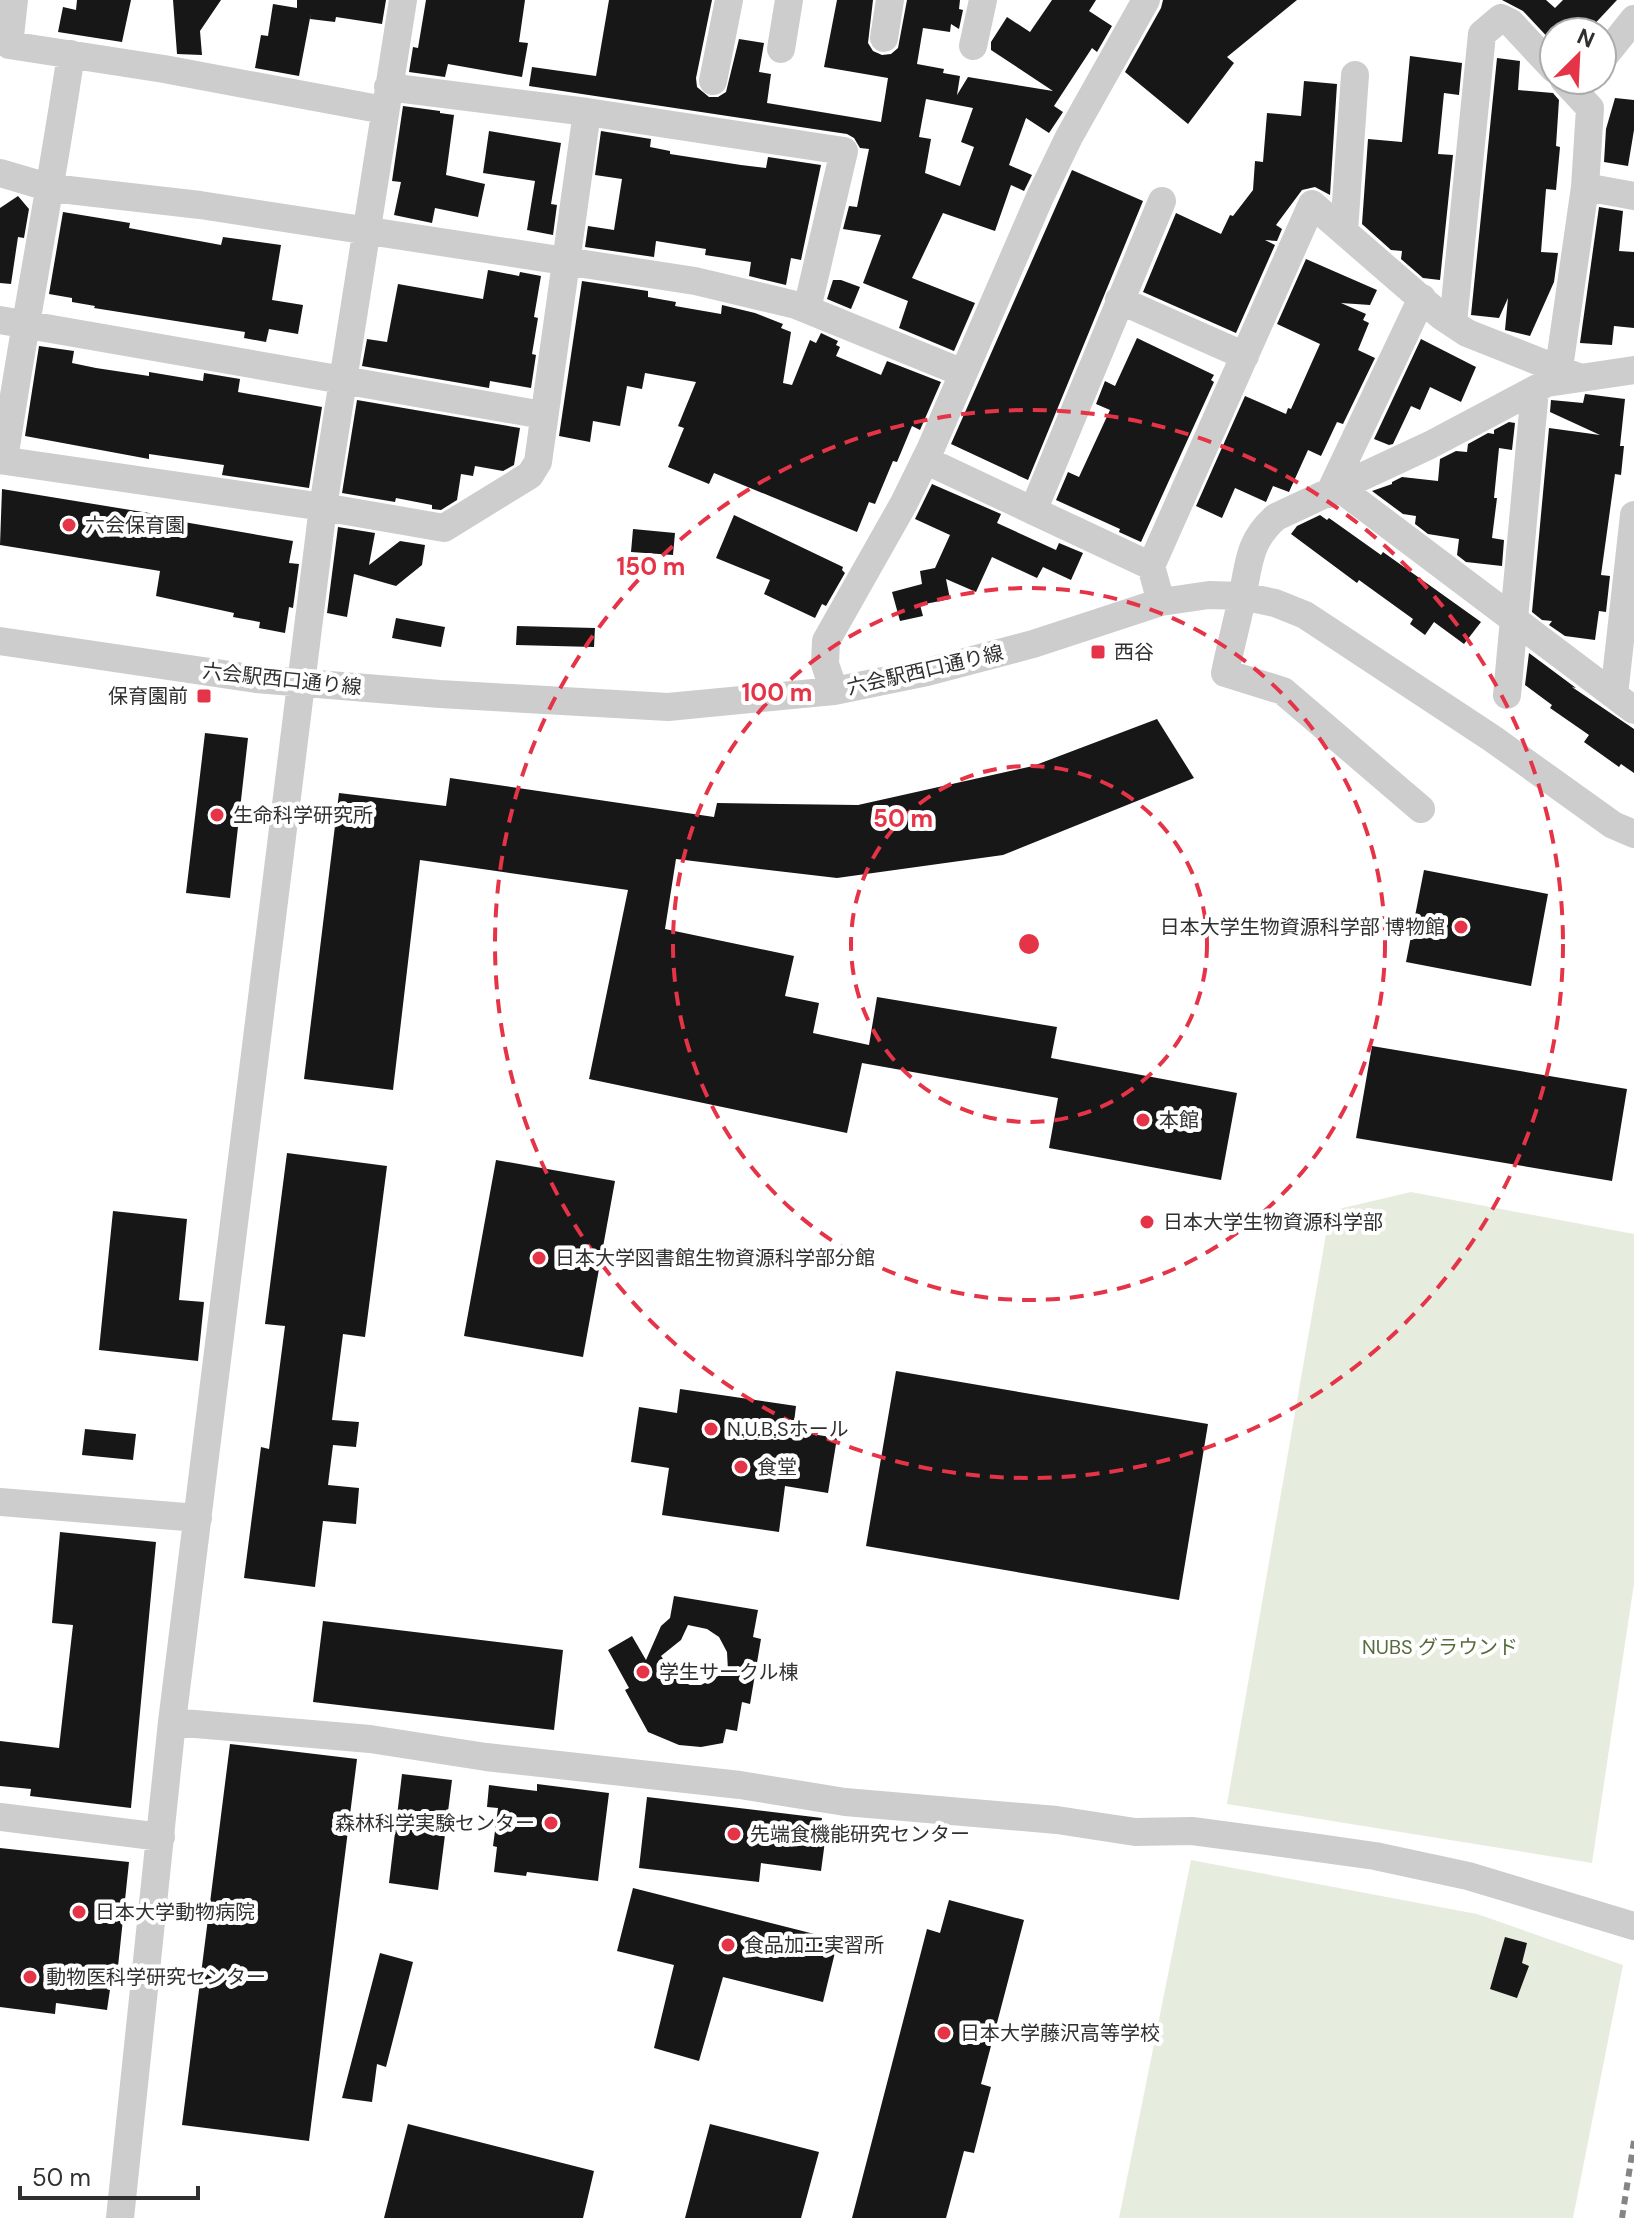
<svg xmlns="http://www.w3.org/2000/svg" width="1634" height="2218" font-family="'DM Sans','Noto Sans JP',sans-serif">
	<style>
		.green { fill: #e7edde }
		.building { fill: #171717; fill-rule: evenodd }
		.lines { fill: none; stroke-linecap: round; stroke-linejoin: round }
		.minor { stroke: #cdcdcd; stroke-width: 28 }
		.rail { stroke: #858585; stroke-width: 6; stroke-dasharray: 8 6; stroke-linecap: butt }
		.ring { fill: none; stroke: #e53447; stroke-width: 4; stroke-dasharray: 14 10 }
		.poi-dot { fill: #e53447; stroke: #fff; stroke-width: 3 }
		.labels { text-anchor: middle; stroke-width: 8; stroke-linejoin: round; paint-order: stroke }
		.poi-label { font-size: 20px; fill: #303030; stroke: #fff; text-anchor: start }
		.street-label { font-size: 20px; fill: #303030; stroke: #fff }
		.park-label { font-size: 20px; fill: #556c3d; stroke: #fff }
		.centre { fill: #e53447; stroke: #fff; stroke-width: 4 }
		.ring-label { font-size: 24px; text-anchor: middle; font-weight: bold; fill: #e53447; stroke: #fff; stroke-width: 8; stroke-linejoin: round; paint-order: stroke }
	</style>
	<rect width="100%" height="100%" fill="#fff"/>
	<!-- green -->
	<path class="green" d="M 1411,1192 L 1634,1234 L 1634,1584 L 1592,1863 L 1227,1804 L 1330,1211 Z
		M 1191,1860 L 1477,1914 L 1623,1965 L 1573,2218 L 1119,2218 Z"/>
	<!-- building -->
	<path class="building" d="M 77,0 L 131,0 L 122,42 L 58,32 L 63,7 L 76,10 Z
		M 173,0 L 221,0 L 200,31 L 202,55 L 177,54 Z
		M 297,0 L 386,0 L 382,24 L 336,17 L 335,22 L 310,19 L 311,13 L 299,76 L 255,68 L 261,35 L 268,36 L 273,4 L 297,8 Z
		M 426,0 L 525,0 L 519,42 L 528,43 L 522,77 L 448,64 L 445,77 L 409,72 L 413,47 L 418,48 Z
		M 609,0 L 712,0 L 696,78 L 697,87 L 709,97 L 718,97 L 726,92 L 739,39 L 764,43 L 759,72 L 771,74 L 767,103 L 881,122 L 888,78 L 824,67 L 837,0 L 873,0 L 868,43 L 873,51 L 882,55 L 891,54 L 898,48 L 907,0 L 960,0 L 959,9 L 963,10 L 959,29 L 951,24 L 950,32 L 923,28 L 917,64 L 944,69 L 943,73 L 960,76 L 957,95 L 968,77 L 1053,91 L 991,50 L 991,42 L 1007,17 L 1030,32 L 1052,0 L 1096,0 L 1089,11 L 1112,26 L 1097,52 L 1092,48 L 1054,106 L 1063,112 L 1049,133 L 1026,118 L 1009,165 L 1032,175 L 1024,191 L 1011,185 L 995,231 L 943,213 L 912,278 L 975,303 L 954,351 L 899,328 L 908,301 L 863,283 L 881,235 L 843,229 L 849,206 L 857,207 L 869,149 L 860,148 L 854,138 L 847,134 L 529,86 L 532,67 L 596,76 ZM 926,99 L 973,108 L 961,142 L 974,147 L 960,186 L 925,173 L 931,139 L 919,137 Z
		M 1163,0 L 1297,0 L 1227,57 L 1234,63 L 1188,124 L 1125,72 L 1161,8 Z
		M 1502,0 L 1546,0 L 1555,8 L 1563,0 L 1617,0 L 1587,32 L 1554,32 L 1554,44 L 1523,11 Z
		M 1410,56 L 1462,63 L 1459,95 L 1444,93 L 1438,154 L 1453,155 L 1440,280 L 1423,278 L 1401,259 L 1402,251 L 1391,250 L 1362,224 L 1368,139 L 1402,142 Z
		M 1497,58 L 1520,61 L 1518,90 L 1553,93 L 1559,100 L 1556,146 L 1560,147 L 1556,190 L 1546,189 L 1541,252 L 1558,253 L 1554,282 L 1530,336 L 1505,330 L 1508,298 L 1499,318 L 1471,315 Z
		M 1304,81 L 1337,84 L 1330,195 L 1315,187 L 1302,190 L 1276,225 L 1282,229 L 1277,241 L 1265,240 L 1275,245 L 1236,333 L 1143,292 L 1176,213 L 1221,234 L 1230,215 L 1233,216 L 1253,190 L 1255,161 L 1263,162 L 1267,113 L 1301,116 Z
		M 1615,98 L 1634,100 L 1634,130 L 1628,166 L 1604,162 L 1606,129 Z
		M 403,106 L 440,111 L 440,113 L 454,115 L 446,175 L 485,184 L 478,217 L 435,208 L 432,223 L 394,215 L 401,182 L 392,181 Z
		M 489,131 L 561,143 L 551,204 L 557,205 L 553,235 L 527,230 L 535,181 L 483,173 Z
		M 601,131 L 651,139 L 650,147 L 670,151 L 670,154 L 741,165 L 766,168 L 768,157 L 821,165 L 801,260 L 791,258 L 786,285 L 749,276 L 751,262 L 705,255 L 706,249 L 656,241 L 654,257 L 585,247 L 588,226 L 614,230 L 622,179 L 595,175 Z
		M 1072,170 L 1143,201 L 1028,480 L 951,444 Z
		M 18,196 L 29,209 L 24,238 L 18,237 L 11,284 L 0,283 L 0,208 Z
		M 1599,207 L 1623,211 L 1619,251 L 1634,252 L 1634,328 L 1614,326 L 1612,345 L 1580,343 Z
		M 63,212 L 130,223 L 129,228 L 221,245 L 223,237 L 281,245 L 272,300 L 303,305 L 298,334 L 269,329 L 266,342 L 244,338 L 245,332 L 94,308 L 95,306 L 72,302 L 72,298 L 49,294 Z
		M 1306,259 L 1377,290 L 1370,305 L 1341,303 L 1366,314 L 1363,320 L 1369,323 L 1358,350 L 1375,358 L 1343,424 L 1337,422 L 1321,456 L 1308,450 L 1289,492 L 1273,486 L 1266,502 L 1235,488 L 1222,518 L 1196,506 L 1245,396 L 1286,414 L 1288,408 L 1291,409 L 1320,344 L 1277,324 Z
		M 488,270 L 519,276 L 520,272 L 541,276 L 534,317 L 538,318 L 532,354 L 536,355 L 531,388 L 490,381 L 489,388 L 362,366 L 367,339 L 387,342 L 398,284 L 483,299 Z
		M 833,280 L 841,280 L 860,287 L 851,309 L 827,299 Z
		M 582,281 L 648,291 L 648,297 L 676,302 L 675,306 L 721,314 L 722,305 L 755,313 L 783,324 L 781,328 L 791,332 L 783,383 L 792,385 L 810,340 L 816,343 L 821,333 L 838,341 L 836,345 L 840,347 L 836,356 L 881,375 L 887,361 L 941,382 L 920,430 L 912,426 L 897,462 L 893,461 L 875,504 L 869,502 L 857,532 L 714,473 L 709,484 L 668,467 L 684,428 L 678,426 L 696,382 L 645,373 L 642,389 L 627,386 L 620,426 L 593,421 L 590,442 L 559,436 Z
		M 1137,338 L 1214,375 L 1211,380 L 1214,382 L 1141,542 L 1119,532 L 1120,529 L 1056,500 L 1068,472 L 1079,477 L 1110,410 L 1096,404 L 1105,381 L 1115,386 Z
		M 1421,339 L 1476,367 L 1461,402 L 1430,387 L 1420,410 L 1411,406 L 1393,444 L 1389,445 L 1374,439 Z
		M 39,346 L 74,351 L 72,363 L 96,368 L 149,376 L 149,372 L 203,381 L 204,373 L 240,379 L 238,392 L 322,407 L 309,488 L 222,475 L 224,465 L 149,454 L 149,459 L 25,436 Z
		M 1585,394 L 1625,399 L 1620,446 L 1624,446 L 1621,475 L 1615,474 L 1601,575 L 1610,576 L 1606,612 L 1599,611 L 1595,640 L 1565,636 L 1549,625 L 1552,621 L 1542,620 L 1532,612 L 1549,428 L 1600,435 L 1550,412 L 1551,400 L 1583,403 Z
		M 357,400 L 520,428 L 514,465 L 503,471 L 475,466 L 473,476 L 461,474 L 457,500 L 441,510 L 432,509 L 432,505 L 396,498 L 395,502 L 342,493 Z
		M 1509,422 L 1515,423 L 1512,450 L 1499,448 L 1494,498 L 1497,498 L 1492,538 L 1504,540 L 1502,566 L 1466,562 L 1457,555 L 1459,539 L 1428,534 L 1415,524 L 1416,516 L 1403,514 L 1372,491 L 1392,484 L 1392,482 L 1402,477 L 1438,481 L 1440,459 L 1456,451 L 1467,452 L 1468,444 L 1488,433 L 1494,434 L 1494,430 Z
		M 932,484 L 1001,514 L 997,523 L 1056,550 L 1059,543 L 1083,553 L 1071,580 L 1043,567 L 1037,578 L 992,557 L 976,592 L 946,579 L 950,599 L 920,605 L 923,616 L 900,621 L 892,592 L 922,584 L 920,571 L 935,568 L 950,535 L 915,519 Z
		M 2,489 L 155,514 L 155,517 L 293,541 L 289,563 L 299,564 L 293,608 L 289,607 L 285,633 L 259,628 L 260,622 L 233,617 L 234,613 L 156,596 L 160,571 L 0,545 Z
		M 734,515 L 843,567 L 842,570 L 845,573 L 826,606 L 822,604 L 815,618 L 764,594 L 770,580 L 716,558 Z
		M 1320,515 L 1327,520 L 1329,518 L 1381,555 L 1383,552 L 1481,622 L 1464,644 L 1434,622 L 1425,635 L 1410,624 L 1413,619 L 1359,580 L 1357,583 L 1291,534 L 1297,526 Z
		M 338,527 L 375,533 L 369,565 L 400,541 L 425,545 L 422,565 L 396,586 L 354,574 L 347,617 L 327,613 Z
		M 633,529 L 675,533 L 673,555 L 631,552 Z
		M 396,618 L 445,627 L 441,647 L 392,638 Z
		M 517,626 L 595,628 L 594,647 L 516,645 Z
		M 1529,653 L 1576,688 L 1572,687 L 1634,729 L 1634,773 L 1621,764 L 1619,767 L 1584,742 L 1589,735 L 1550,708 L 1552,705 L 1525,685 Z
		M 1157,719 L 1194,778 L 1003,855 L 837,878 L 676,859 L 665,929 L 794,956 L 785,996 L 819,1003 L 813,1033 L 869,1045 L 877,997 L 1057,1027 L 1051,1058 L 1237,1093 L 1221,1180 L 1049,1148 L 1058,1098 L 862,1063 L 847,1133 L 589,1079 L 628,890 L 420,860 L 393,1090 L 304,1079 L 339,793 L 446,806 L 450,778 L 714,817 L 717,803 L 858,805 L 1033,766 Z
		M 205,733 L 248,738 L 230,898 L 186,893 Z
		M 1424,870 L 1548,894 L 1531,986 L 1406,962 Z
		M 1372,1046 L 1627,1089 L 1612,1181 L 1356,1138 Z
		M 287,1153 L 387,1166 L 365,1337 L 343,1334 L 332,1420 L 359,1422 L 356,1447 L 333,1445 L 328,1485 L 359,1488 L 356,1524 L 323,1521 L 315,1587 L 244,1578 L 261,1447 L 269,1449 L 285,1326 L 265,1324 Z
		M 496,1160 L 615,1181 L 583,1357 L 464,1336 Z
		M 113,1211 L 187,1219 L 179,1300 L 204,1302 L 198,1361 L 99,1350 Z
		M 896,1371 L 1208,1424 L 1179,1600 L 866,1546 Z
		M 680,1389 L 796,1406 L 793,1431 L 837,1438 L 828,1493 L 785,1486 L 779,1532 L 662,1515 L 669,1468 L 631,1462 L 639,1407 L 677,1413 Z
		M 85,1429 L 136,1434 L 133,1460 L 82,1455 Z
		M 60,1532 L 156,1542 L 131,1808 L 30,1796 L 31,1789 L 0,1786 L 0,1741 L 59,1748 L 73,1625 L 52,1623 Z
		M 674,1596 L 758,1610 L 753,1637 L 761,1639 L 750,1704 L 742,1702 L 737,1731 L 726,1729 L 723,1743 L 701,1747 L 679,1745 L 648,1732 L 625,1690 L 629,1688 L 608,1650 L 632,1636 L 646,1660 L 661,1626 L 670,1618 ZM 688,1625 L 707,1629 L 719,1637 L 727,1652 L 728,1671 L 701,1685 L 690,1685 L 679,1680 L 661,1656 L 681,1640 Z
		M 323,1621 L 563,1650 L 554,1730 L 313,1702 Z
		M 230,1744 L 357,1759 L 309,2141 L 182,2125 Z
		M 402,1774 L 452,1780 L 438,1890 L 389,1883 Z
		M 537,1784 L 609,1793 L 598,1881 L 527,1872 L 526,1876 L 494,1872 L 497,1847 L 493,1846 L 498,1808 L 487,1807 L 489,1785 L 537,1791 Z
		M 647,1797 L 822,1818 L 821,1825 L 827,1826 L 821,1871 L 761,1863 L 759,1882 L 639,1868 Z
		M 0,1848 L 129,1862 L 117,1976 L 112,1976 L 107,2010 L 56,2003 L 55,2014 L 0,2007 Z
		M 633,1888 L 838,1940 L 823,2002 L 723,1977 L 699,2061 L 654,2048 L 674,1965 L 617,1951 Z
		M 949,1900 L 1024,1920 L 981,2084 L 991,2087 L 974,2153 L 964,2151 L 946,2218 L 852,2218 L 927,1929 L 940,1933 Z
		M 1505,1937 L 1527,1943 L 1522,1963 L 1529,1966 L 1517,1998 L 1490,1989 Z
		M 380,1953 L 413,1962 L 386,2067 L 377,2064 L 372,2102 L 342,2098 Z
		M 408,2124 L 594,2171 L 583,2218 L 384,2218 Z
		M 710,2124 L 819,2152 L 801,2218 L 685,2218 Z"/>
	<g class="lines">
		<!-- minor -->
		<path class="minor" d="M 14,0 L 9,45 L 164,69 L 384,110
			M 884,38 L 890,0
			M 973,46 L 983,0
			M 781,49 L 789,0
			M 1602,59 L 1634,19
			M 713,81 L 729,0
			M 388,87 L 587,112 L 844,151 L 807,309
			M 0,173 L 51,188 L 200,205 L 695,281 L 796,305 L 963,373
			M 1585,187 L 1634,196
			M 1344,231 L 1355,75
			M 1119,300 L 1245,356
			M 0,320 L 543,415
			M 1453,323 L 1482,34 L 1501,18 L 1511,23 L 1554,69
			M 1559,368 L 1585,187 L 1590,108 L 1564,80
			M 0,460 L 323,507 L 444,528 L 530,475 L 538,462 L 587,112
			M 4,460 C 24,324 51,190 71,54
			M 925,460 L 1151,566
			M 1334,484 L 1634,710
			M 1329,494 L 1422,298
			M 1033,511 L 1162,201
			M 1161,602 L 1151,566 L 1312,204 L 1440,315 L 1467,333 L 1578,377
			M 0,641 L 256,679 L 440,694 L 668,707 L 834,691 L 927,672 L 1033,644 L 1161,602 L 1209,595 L 1242,596 L 1275,603 L 1305,615 L 1493,739 L 1613,825 L 1634,834
			M 834,691 L 825,664 L 826,641 L 904,503 L 930,450 L 1040,197 L 1069,137 L 1146,0
			M 1507,695 L 1535,390
			M 1614,695 L 1634,515
			M 1421,809 L 1283,691 L 1225,673 C 1230,648 1237,623 1242,598 C 1249,565 1248,541 1276,517 L 1430,445 L 1547,383 L 1634,370
			M 0,1502 L 198,1518
			M 172,1722 L 370,1739 L 486,1757 L 740,1785 L 845,1802 L 1057,1820 L 1135,1832 L 1192,1831 L 1304,1846 L 1375,1856 L 1468,1876 L 1634,1926
			M 0,1817 L 161,1837
			M 120,2218 L 172,1722 L 323,507 L 403,0"/>
		<!-- rail -->
		<path class="rail" d="M 1622,2218 L 1634,2141"/>
	</g>
	<!-- distance rings -->
	<g class="ring">
		<circle cx="1029" cy="944" r="178"/>
		<circle cx="1029" cy="944" r="356"/>
		<circle cx="1029" cy="944" r="534"/>
	</g>
	<!-- markers -->
	<g class="poi-dot">
		<circle cx="69" cy="525" r="8"/>
		<rect x="1090" y="644" width="16" height="16" rx="4"/>
		<rect x="196" y="688" width="16" height="16" rx="4"/>
		<circle cx="217" cy="815" r="8"/>
		<circle cx="1461" cy="927" r="8"/>
		<circle cx="1143" cy="1120" r="8"/>
		<circle cx="1147" cy="1222" r="8"/>
		<circle cx="539" cy="1258" r="8"/>
		<circle cx="711" cy="1429" r="8"/>
		<circle cx="741" cy="1467" r="8"/>
		<circle cx="643" cy="1672" r="8"/>
		<circle cx="551" cy="1823" r="8"/>
		<circle cx="734" cy="1834" r="8"/>
		<circle cx="79" cy="1912" r="8"/>
		<circle cx="728" cy="1945" r="8"/>
		<circle cx="30" cy="1977" r="8"/>
		<circle cx="944" cy="2033" r="8"/>
	</g>
	<g class="labels">
		<!-- poi labels -->
		<g class="poi-label">
			<text x="85" y="532">六会保育園</text>
			<text x="1114" y="659">西谷</text>
			<text x="188" y="703" text-anchor="end">保育園前</text>
			<text x="233" y="822">生命科学研究所</text>
			<text x="1445" y="934" text-anchor="end">日本大学生物資源科学部 博物館</text>
			<text x="1159" y="1127">本館</text>
			<text x="1163" y="1229">日本大学生物資源科学部</text>
			<text x="555" y="1265">日本大学図書館生物資源科学部分館</text>
			<text x="727" y="1436">N.U.B.Sホール</text>
			<text x="757" y="1474">食堂</text>
			<text x="659" y="1679">学生サークル棟</text>
			<text x="535" y="1830" text-anchor="end">森林科学実験センター</text>
			<text x="750" y="1841">先端食機能研究センター</text>
			<text x="95" y="1919">日本大学動物病院</text>
			<text x="744" y="1952">食品加工実習所</text>
			<text x="46" y="1984">動物医科学研究センター</text>
			<text x="960" y="2040">日本大学藤沢高等学校</text>
		</g>
		<!-- street labels -->
		<g class="street-label">
			<text transform="translate(925 670) rotate(-13)" y="7">六会駅西口通り線</text>
			<text transform="translate(282 679) rotate(6)" y="7">六会駅西口通り線</text>
		</g>
		<!-- park labels -->
		<g class="park-label">
			<text x="1440" y="1654">NUBS グラウンド</text>
		</g>
	</g>
	<circle cx="1029" cy="944" r="12" class="centre"/>
	<g class="ring-label">
		<text x="651" y="575">150 m</text>
		<text x="777" y="701">100 m</text>
		<text x="903" y="827">50 m</text>
	</g>
	<!-- north arrow -->
	<g transform="translate(1578 56) rotate(24)"><circle r="38" fill="#ffffff" stroke="#acacac" stroke-width="2"/>
	<path d="M0-6L14 30L0 20L-14 30Z" fill="#e53447"/>
	<text y="-12" font-size="22" font-weight="bold" text-anchor="middle" fill="#303030">N</text>
	</g>
	<!-- scale -->
	<path d="M20 2186v12h178v-12" fill="none" stroke="#303030" stroke-width="4"/>
	<text x="32" y="2186" font-size="24" fill="#303030" stroke="#ffffff" stroke-width="6" paint-order="stroke">50 m</text>
</svg>
